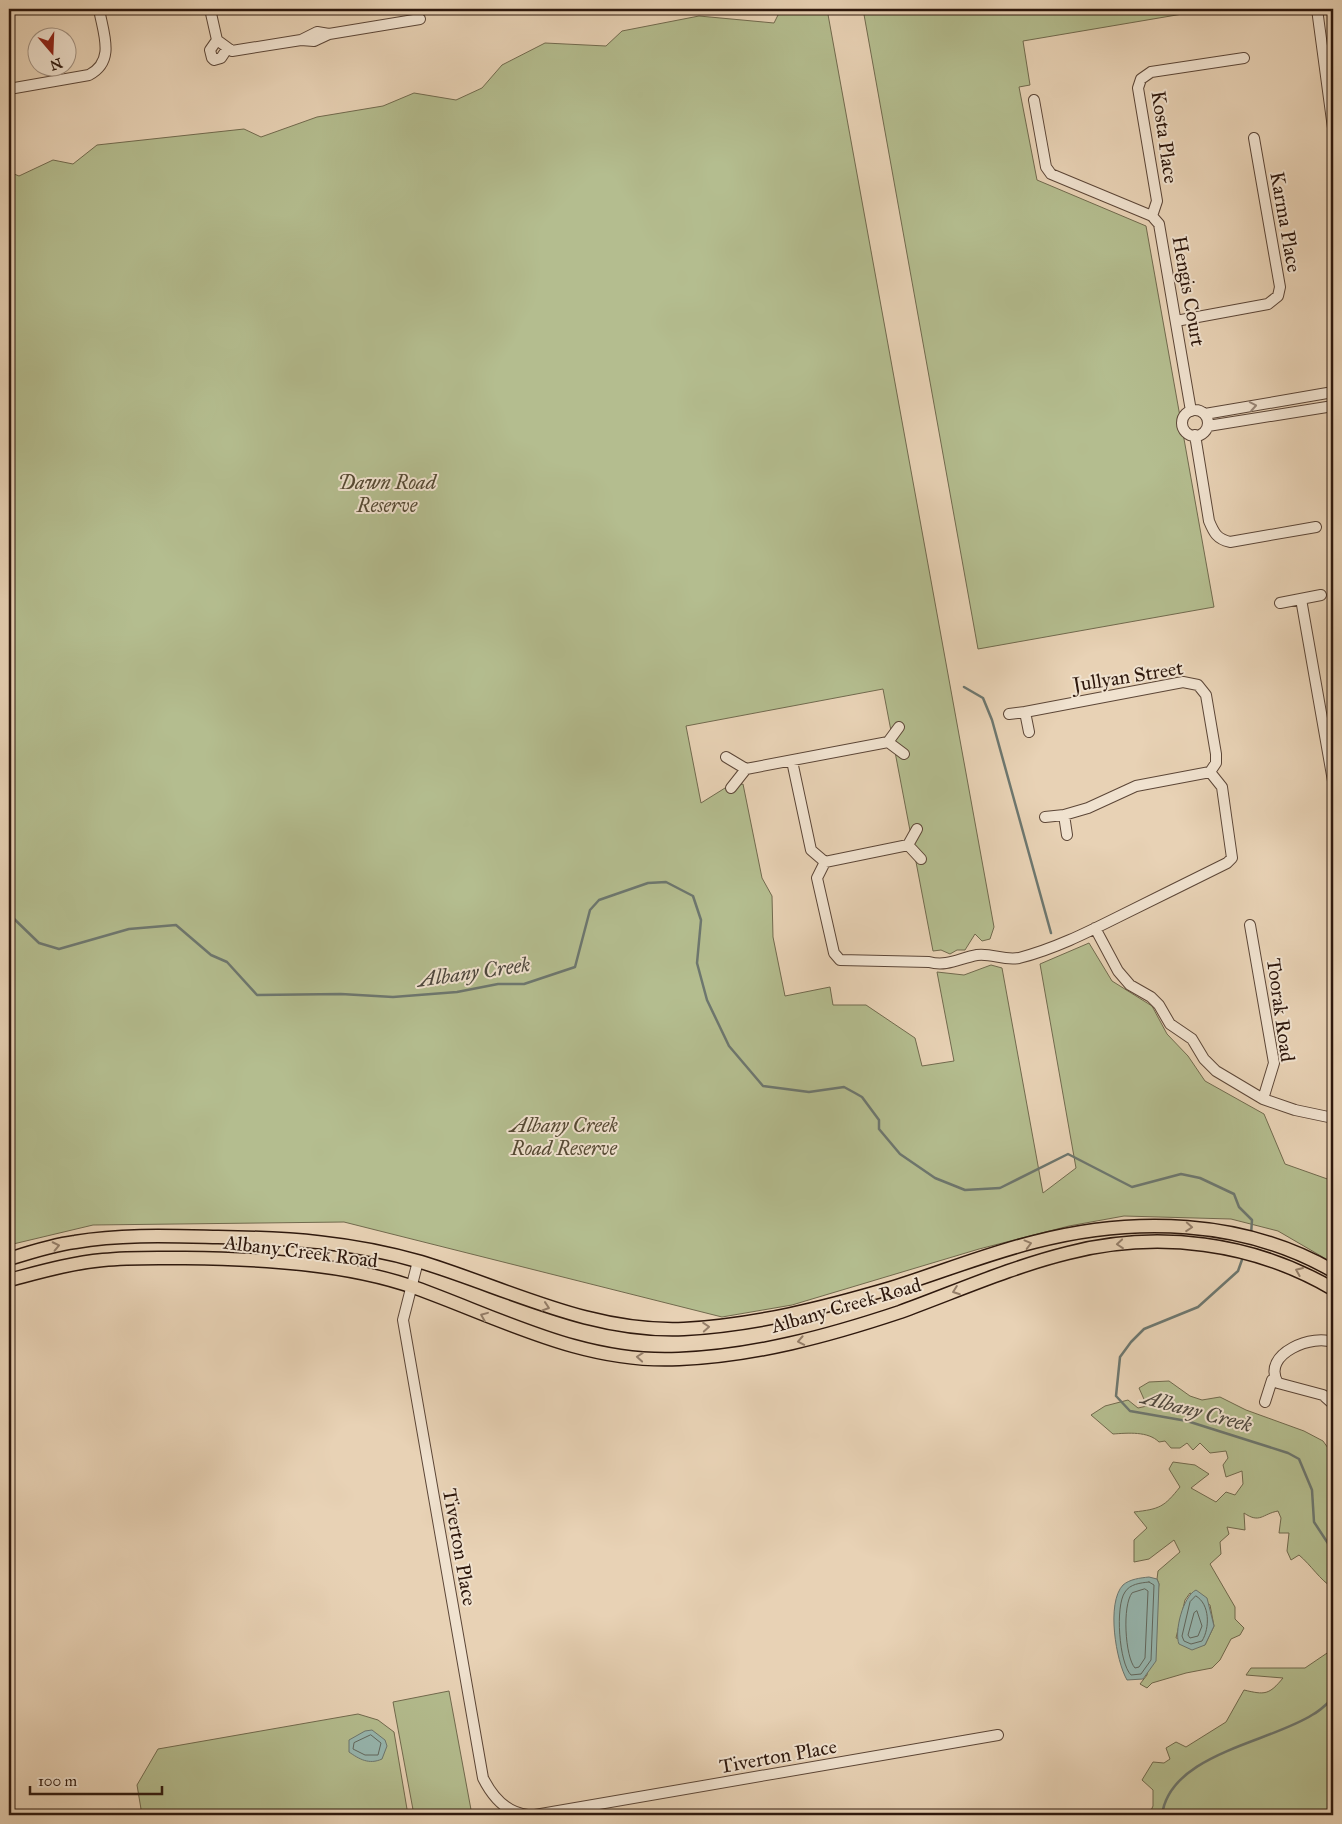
<svg xmlns="http://www.w3.org/2000/svg" width="1342" height="1824" font-family="'IM FELL Great Primer',serif">
	<style>
		.green { fill: #b4bd8f; stroke: #716a4e; fill-rule: evenodd }
		.water { fill: #97b7b0; stroke: #6d776f }
		.lines { fill: none; stroke-linecap: round; stroke-linejoin: round }
		.shore { stroke: #62685e; stroke-width: 1 }
		.stream { stroke: #6d776f; stroke-width: 2.5 }
		.minor-casing { stroke: #5c4637; stroke-width: 12 }
		.major-casing { stroke: #2e180d; stroke-width: 15 }
		.minor { stroke: #f0e2cf; stroke-width: 10 }
		.major { stroke: #e8d2b5; stroke-width: 12 }
		.oneway { stroke: #998778 }
		.oneway2 { stroke: #947e69 }
		.labels { text-anchor: middle; stroke-width: 4; stroke-linejoin: round; paint-order: stroke }
		.street-label { font-size: 20px; fill: #2e180d; stroke: #f0e2cf }
		.park-label { font-size: 20px; font-style: italic; fill: #564a34; stroke: #f0e2cf }
		.water-label { font-size: 21px; font-style: italic; fill: #4e483e; stroke: #f0e2cf }
	</style>
	<rect width="100%" height="100%" fill="#e8d2b5"/>
	<filter id="stains"><feTurbulence type="fractalNoise" baseFrequency=".004" numOctaves="4"/><feColorMatrix values="0 0 0 0 .2 0 0 0 0 .09 0 0 0 0 .02 0 0 0 .5 -.17"/></filter>
	<radialGradient id="worn" r=".72"><stop offset=".6" stop-color="#630" stop-opacity="0"/><stop offset="1" stop-color="#630" stop-opacity=".3"/></radialGradient>
	<!-- green -->
	<path class="green" d="M 781,9 L 827,9 L 994,927 L 990,939 L 982,941 L 975,934 L 965,950 L 957,950 L 950,954 L 941,950 L 933,951 L 883,689 L 686,726 L 701,803 L 725,788 L 743,784 L 762,878 L 772,896 L 773,937 L 785,996 L 830,987 L 833,1005 L 866,1005 L 915,1038 L 922,1066 L 954,1061 L 937,972 L 964,975 L 991,965 L 1002,968 L 1043,1193 L 1076,1168 L 1040,964 L 1089,943 L 1112,981 L 1152,1006 L 1167,1034 L 1188,1056 L 1205,1081 L 1264,1114 L 1285,1164 L 1333,1181 L 1333,1263 L 1278,1231 L 1231,1219 L 1124,1216 L 1069,1226 L 979,1249 L 792,1305 L 722,1317 L 344,1222 L 93,1225 L 9,1245 L 9,172 L 19,176 L 53,160 L 73,164 L 97,145 L 244,129 L 261,137 L 317,117 L 383,106 L 414,93 L 456,100 L 482,88 L 502,65 L 545,43 L 606,46 L 622,31 L 699,16 L 774,23 Z
		M 863,9 L 1212,9 L 1023,41 L 1030,85 L 1019,87 L 1037,180 L 1146,226 L 1214,607 L 978,649 Z
		M 1169,1381 L 1190,1396 L 1202,1400 L 1220,1397 L 1246,1410 L 1304,1431 L 1323,1441 L 1333,1455 L 1333,1588 C 1320,1580 1311,1565 1299,1555 L 1291,1560 L 1287,1551 L 1289,1533 L 1279,1533 L 1281,1518 L 1278,1511 C 1262,1514 1260,1524 1244,1513 L 1245,1530 L 1227,1527 L 1229,1534 L 1220,1542 L 1221,1554 L 1210,1564 L 1235,1607 L 1235,1619 L 1244,1628 L 1240,1635 L 1231,1639 L 1220,1660 L 1212,1668 L 1186,1673 L 1152,1683 L 1147,1688 L 1140,1684 L 1147,1675 L 1159,1584 L 1157,1579 L 1158,1571 L 1180,1552 L 1174,1540 L 1149,1559 L 1134,1562 L 1134,1540 L 1147,1528 L 1134,1512 C 1160,1509 1164,1507 1180,1487 L 1169,1469 L 1173,1462 L 1195,1465 L 1209,1474 L 1191,1488 L 1216,1502 L 1226,1492 L 1235,1495 L 1243,1484 L 1242,1471 L 1226,1477 L 1223,1465 L 1228,1458 L 1226,1451 L 1210,1453 L 1200,1443 L 1193,1450 L 1187,1443 L 1180,1448 L 1171,1448 L 1165,1441 L 1159,1442 C 1148,1431 1128,1433 1113,1434 L 1091,1415 L 1105,1406 L 1128,1400 L 1138,1408 L 1147,1406 L 1139,1388 L 1149,1382 ZM 1190,1593 L 1210,1605 L 1214,1626 L 1205,1645 L 1176,1638 L 1185,1600 Z
		M 1333,1649 L 1333,1749 L 1331,1752 L 1333,1753 L 1333,1815 L 1149,1815 L 1153,1806 L 1153,1790 L 1142,1780 L 1153,1762 L 1164,1763 L 1170,1759 L 1166,1748 L 1176,1742 L 1186,1747 L 1226,1722 L 1244,1690 C 1265,1695 1269,1695 1283,1678 L 1246,1675 L 1251,1668 L 1305,1668 Z
		M 449,1691 L 472,1815 L 414,1815 L 393,1702 Z
		M 358,1714 L 378,1720 L 394,1732 L 408,1815 L 142,1815 L 137,1785 L 158,1749 Z"/>
	<!-- water -->
	<path class="water" d="M 1149,1577 L 1157,1579 L 1159,1584 L 1156,1661 L 1143,1679 L 1127,1680 C 1116,1661 1106,1603 1123,1585 C 1130,1579 1140,1578 1149,1577 Z
		M 1196,1590 L 1207,1598 L 1214,1626 L 1205,1645 L 1192,1650 L 1179,1644 C 1174,1632 1183,1596 1196,1590 Z
		M 372,1730 L 385,1740 L 387,1746 L 382,1759 C 369,1765 359,1759 349,1752 L 349,1740 L 365,1731 Z"/>
	<g class="lines">
		<!-- shore -->
		<path class="shore" d="M 1149,1582 L 1154,1585 L 1151,1660 L 1141,1674 L 1131,1675 C 1119,1663 1115,1606 1125,1592 C 1130,1584 1140,1583 1149,1582 Z
			M 1145,1589 L 1148,1591 L 1145,1658 L 1139,1667 L 1135,1668 C 1125,1657 1122,1605 1132,1593 Z
			M 1196,1596 C 1210,1604 1210,1628 1202,1641 L 1191,1644 L 1184,1641 L 1182,1636 L 1190,1602 Z
			M 1197,1611 L 1202,1626 L 1198,1636 L 1190,1638 L 1188,1635 L 1194,1613 Z
			M 371,1735 L 381,1743 L 378,1755 L 365,1755 L 353,1749 L 354,1743 Z"/>
		<!-- stream -->
		<path class="stream" d="M 964,687 L 983,698 L 992,720 L 1051,933
			M 9,914 L 39,943 L 59,949 L 129,929 L 176,925 L 211,955 L 227,962 L 257,995 L 341,994 L 393,997 L 457,992 L 498,984 L 524,984 L 575,967 L 590,910 L 599,900 L 648,883 L 666,882 L 693,896 L 701,920 L 697,963 L 707,1000 L 729,1046 L 763,1086 L 809,1092 L 844,1087 L 855,1093 L 862,1097 L 879,1120 L 879,1129 L 900,1154 L 935,1178 L 965,1190 L 1000,1188 L 1068,1154 L 1132,1187 L 1181,1174 L 1200,1178 L 1234,1194 L 1239,1207 L 1252,1220 L 1251,1235
			M 1243,1257 L 1238,1271 L 1198,1307 L 1144,1329 L 1131,1342 L 1120,1357 L 1116,1396 L 1130,1411 L 1187,1421 L 1288,1453 L 1299,1459 L 1312,1490 L 1314,1522 L 1333,1551
			M 1162,1815 C 1170,1754 1268,1743 1312,1715 C 1320,1711 1327,1704 1333,1698"/>
		<!-- minor casing -->
		<g class="minor-casing">
			<path id="minor" d="M 210,9 L 217,40 L 232,51 L 301,40 L 314,41 L 329,34
				M 1317,9 L 1333,128
				M 217,40 L 210,50 L 212,58 L 214,60 L 221,58 L 227,49
				M 301,40 L 317,32 L 329,34 L 420,19
				M 9,89 L 89,75 C 116,61 103,33 99,9
				M 1034,100 L 1046,167 L 1051,174 L 1152,216 L 1159,224 L 1191,411
				M 1152,216 L 1157,201 L 1138,88 L 1141,79 L 1151,72 L 1244,58
				M 1176,321 L 1268,304 L 1278,296 L 1280,287 L 1254,138
				M1182 423a13 13 0 1 1 26 0a13 13 0 1 1-26 0Z
				M 1205,414 L 1333,392
				M 1208,426 L 1333,406
				M 1195,435 L 1209,521 C 1214,533 1217,539 1230,542 L 1316,527
				M 1301,599 L 1333,781
				M 1280,603 L 1321,595
				M 1009,714 L 1025,712 L 1029,732
				M 899,727 L 888,742 L 904,754
				M 726,757 L 746,769 L 731,788
				M 792,761 L 811,850 L 825,862 L 817,878 L 834,953 L 840,960 L 929,962 C 947,967 960,958 977,955 C 992,953 1004,961 1019,958 C 1054,949 1086,933 1118,917 C 1154,899 1191,881 1227,863 L 1232,858 L 1222,787 L 1210,772 L 1216,763 L 1216,754 L 1206,695 L 1198,685 L 1183,682 L 1025,712
				M 746,769 L 888,742
				M 1064,815 L 1088,808 L 1136,786 L 1210,772
				M 1045,817 L 1064,815 L 1067,835
				M 917,829 L 908,845 L 921,859
				M 825,862 L 908,845
				M 1250,925 L 1274,1063 L 1263,1099
				M 1095,928 L 1118,971 L 1130,985 L 1151,997 L 1159,1005 L 1170,1024 L 1192,1039 L 1204,1059 L 1216,1071 L 1263,1099 L 1295,1110 L 1333,1118
				M 418,1261 L 403,1320 L 483,1778 C 492,1796 506,1813 528,1815
				M 1333,1343 C 1316,1333 1260,1353 1278,1383 L 1323,1395 L 1333,1404
				M 1265,1402 L 1272,1380 L 1275,1378
				M 535,1815 L 998,1735"/>
		</g>
		<!-- major casing -->
		<g class="major-casing">
			<path id="major" d="M 9,1259 C 31,1252 52,1245 75,1242 C 122,1234 171,1236 218,1237 C 290,1238 352,1242 421,1262 C 509,1289 590,1333 684,1329 C 755,1325 823,1308 891,1288 C 939,1273 986,1254 1034,1242 C 1134,1216 1243,1219 1333,1271
				M 9,1280 C 40,1272 71,1263 103,1260 C 130,1257 158,1258 185,1258 C 259,1259 346,1263 416,1288 C 502,1319 584,1364 679,1359 C 754,1356 828,1336 900,1312 C 955,1292 1011,1267 1068,1253 C 1158,1230 1253,1242 1333,1289"/>
		</g>
		<!-- minor -->
		<use href="#minor" class="minor"/>
		<!-- major -->
		<use href="#major" class="major"/>
	</g>
	<!-- one-way arrows -->
	<defs><path id="oneway-chevron" d="M-2-3.5L2.5 0L-2 3.5" fill="none" stroke-width="1.6" stroke-linecap="round" stroke-linejoin="round" transform="scale(1.25)"/></defs>
	<use class="oneway" href="#oneway-chevron" transform="translate(1253 406) rotate(-10)"/>
	<g class="oneway2">
		<use href="#oneway-chevron" transform="translate(1189 1227) rotate(4)"/>
		<use href="#oneway-chevron" transform="translate(1028 1244) rotate(-15)"/>
		<use href="#oneway-chevron" transform="translate(1120 1244) rotate(175)"/>
		<use href="#oneway-chevron" transform="translate(56 1246) rotate(-12)"/>
		<use href="#oneway-chevron" transform="translate(1299 1271) rotate(-157)"/>
		<use href="#oneway-chevron" transform="translate(956 1291) rotate(160)"/>
		<use href="#oneway-chevron" transform="translate(546 1307) rotate(18)"/>
		<use href="#oneway-chevron" transform="translate(484 1316) rotate(-158)"/>
		<use href="#oneway-chevron" transform="translate(706 1327) rotate(-4)"/>
		<use href="#oneway-chevron" transform="translate(801 1341) rotate(169)"/>
		<use href="#oneway-chevron" transform="translate(640 1357) rotate(-175)"/>
	</g>
	<g class="labels">
		<!-- street labels -->
		<g class="street-label">
			<text transform="translate(1165 137) rotate(82)" y="7">Kosta Place</text>
			<text transform="translate(1286 222) rotate(80)" y="7">Karma Place</text>
			<text transform="translate(1189 291) rotate(80)" y="7">Hengis Court</text>
			<text transform="translate(1128 676) rotate(-9)" y="7">Jullyan Street</text>
			<text transform="translate(1281 1010) rotate(82)" y="7">Toorak Road</text>
			<text transform="translate(301 1251) rotate(7)" y="7">Albany Creek Road</text>
			<text transform="translate(846 1305) rotate(-16)" y="7">Albany Creek Road</text>
			<text transform="translate(460 1547) rotate(80)" y="7">Tiverton Place</text>
			<text transform="translate(778 1756) rotate(-10)" y="7">Tiverton Place</text>
		</g>
		<!-- park labels -->
		<g class="park-label">
			<text x="387" y="489">Dawn Road<tspan x="387" dy="23">Reserve</tspan></text>
			<text x="564" y="1132">Albany Creek<tspan x="564" dy="23">Road Reserve</tspan></text>
		</g>
		<!-- water labels -->
		<g class="water-label">
			<text transform="translate(474 972) rotate(-8)" y="7">Albany Creek</text>
			<text transform="translate(1197 1411) rotate(15)" y="7">Albany Creek</text>
		</g>
	</g>
	<!-- margin -->
	<rect width="1342" height="1824" fill="none" stroke="#e8d2b5" stroke-width="30"/>
	<rect x="10" y="10" width="1322" height="1804" fill="none" stroke="#2e180d" stroke-width="2.5"/>
	<rect x="15" y="15" width="1312" height="1794" fill="none" stroke="#2e180d"/>
	<!-- north arrow -->
	<g transform="translate(52 52) rotate(161)"><circle r="24" fill="#f0e2cf" stroke="#a29181"/>
	<path d="M0-4L9 19L0 12L-9 19Z" fill="#8f2418"/>
	<text y="-8" font-size="14" font-weight="bold" text-anchor="middle" fill="#2e180d">N</text>
	</g>
	<!-- scale -->
	<path d="M30 1786v8h132v-8" fill="none" stroke="#2e180d" stroke-width="2.5"/>
	<text x="38" y="1786" font-size="15" fill="#2e180d" stroke="#f0e2cf" stroke-width="4" paint-order="stroke">100 m</text>
	<rect width="100%" height="100%" filter="url(#stains)"/>
	<rect width="100%" height="100%" fill="url(#worn)"/>
</svg>
